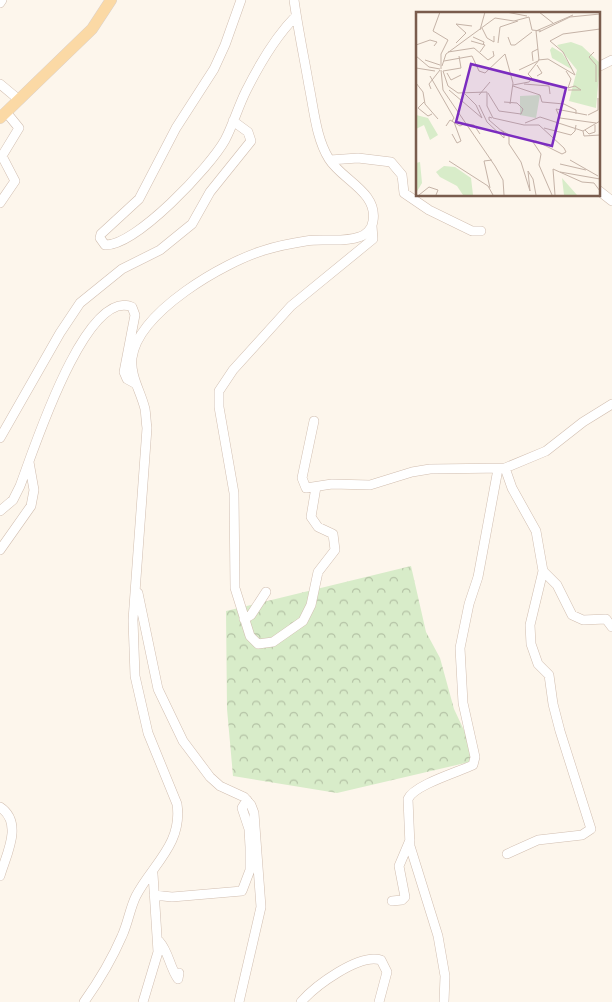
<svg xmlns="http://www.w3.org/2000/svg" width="612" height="1002" font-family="'DM Sans',sans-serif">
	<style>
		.forest { fill: url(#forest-crowns) }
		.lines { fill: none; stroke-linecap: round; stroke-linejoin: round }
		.minor-casing { stroke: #d1beb0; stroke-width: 10 }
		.major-casing { stroke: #dad1cd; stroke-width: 12 }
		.minor { stroke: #fff; stroke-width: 9 }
		.major { stroke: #fbd9a5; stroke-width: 11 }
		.inset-road { fill: none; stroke: #c5b3a7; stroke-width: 1 }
		.view { fill: #7b2cbf; fill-opacity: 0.15; stroke: #7b2cbf; stroke-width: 2.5 }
		.inset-edge { fill: none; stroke: #7a5c4d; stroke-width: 2.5 }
	</style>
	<defs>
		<pattern id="forest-crowns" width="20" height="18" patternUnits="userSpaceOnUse" patternTransform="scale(1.25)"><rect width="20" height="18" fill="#d8ecc9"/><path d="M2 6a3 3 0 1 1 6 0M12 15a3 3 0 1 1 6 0" fill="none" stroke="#b4c2a5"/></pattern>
	</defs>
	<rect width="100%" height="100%" fill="#fdf6ec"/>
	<!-- forest -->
	<path class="forest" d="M 411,566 L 426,632 L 440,658 L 454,709 L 478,760 L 337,793 L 233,776 L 227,709 L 226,611 Z"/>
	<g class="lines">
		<!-- minor casing -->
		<g class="minor-casing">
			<path id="minor" d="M 241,0 L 225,45 L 214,69 L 176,128 L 139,199 L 101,234 L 100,238 L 105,245 C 136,246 210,167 225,140 C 233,125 238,107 246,91 C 259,65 275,37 296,16
				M 0,3 L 2,0
				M 598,67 L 612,60
				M 0,84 L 18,99
				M 330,160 L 358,158 L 391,162 L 402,175 L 404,193 L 429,210 L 472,231 L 481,231
				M 598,190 L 612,201
				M 0,203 L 15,181 L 2,156 L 19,128 L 6,112
				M 314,421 L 302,478 L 306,488 L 332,484 L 370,485 L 412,472 L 430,469 L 505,468 L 546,451 L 583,422 L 612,404
				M 0,438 L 60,333 L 80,303 L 122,269 L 160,250 L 192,224 L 210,192 L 251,141 L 248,132 L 233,121
				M 505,468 L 512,488 L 536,531 L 543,571 L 557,585 L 572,615 L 583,620 L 606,619 L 612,627
				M 316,487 L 311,517 L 318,527 L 333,534 L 335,550 L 318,572 L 311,605 L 303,621 L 273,642 L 258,644 L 250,636 L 235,588 L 234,493 L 219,407 L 219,391 L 233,370 L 291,306 L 373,239 L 372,226
				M 0,511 L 13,500 L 20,486 C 32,455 85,287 132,307 L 135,315 L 124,372 L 127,379 L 136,384
				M 0,550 L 31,506 L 34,490 L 29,462
				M 138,593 L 158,689 L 183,741 L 210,777 L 220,786 L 244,797 L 251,805 L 254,813 L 261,907 L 239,1002
				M 244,619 L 251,615 L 266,592
				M 0,807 C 24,823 6,855 0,876
				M 507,854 L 538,840 L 582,835 L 591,829 L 560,731 L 553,704 L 549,675 L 538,664 L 531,644 L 530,625 L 543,571
				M 154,895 L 172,897 L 242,891 L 250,870 L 250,847 L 249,829 L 242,808 L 247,800
				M 392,901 L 402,900 L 405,897 L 399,866 L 410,840
				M 159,941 C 169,952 169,966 178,979 L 179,973
				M 84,1002 C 99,981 112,959 122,936 C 128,923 130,908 136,896 C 152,865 183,844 177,804 L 148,733 L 135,676 L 133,620 L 147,428 C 146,422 146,415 145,409 C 141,392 130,376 132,358 C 138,312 224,262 265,250 C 278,246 293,243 306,241 C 323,238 342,243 359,237 C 366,235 372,229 373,221 C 378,192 342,180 329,159 C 316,138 314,110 309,86 C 304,57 298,29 294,0
				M 143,1002 L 158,952 L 153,874
				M 301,1002 C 315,986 359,953 381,960 L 387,972 L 379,1002
				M 444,1002 L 445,976 L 438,936 L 410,846 L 408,799 C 414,785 458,772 473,765 L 475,757 L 463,703 L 460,648 L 469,604 L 478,577 L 498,469"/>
		</g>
		<!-- major casing -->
		<g class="major-casing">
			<path id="major" d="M 0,118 L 92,29 L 111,0"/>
		</g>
		<!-- minor -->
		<use href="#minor" class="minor"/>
		<!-- major -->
		<use href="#major" class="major"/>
	</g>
	<!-- overview -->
	<g transform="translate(416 12)">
		<rect width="184" height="184" fill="#fdf6ec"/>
		<path d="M 155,30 L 166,34 L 184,51 L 180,96 L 153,89 L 161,58 L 141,33 ZM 136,35 L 146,41 L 157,58 L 136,46 L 134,38 ZM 124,83 L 120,106 L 104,103 L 104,84 ZM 0,103 L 12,106 L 22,123 L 14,128 L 8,113 L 0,117 ZM 4,150 L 6,171 L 0,181 L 0,151 ZM 28,154 L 39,155 L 55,166 L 57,183 L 47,183 L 41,174 L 24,165 L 20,160 ZM 146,166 L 161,183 L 148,183 Z" fill="#d8ecc9"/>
		<path class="inset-road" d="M 24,0 L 17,19 L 32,28 L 25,42 L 25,57M 90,0 L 111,4M 123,0 L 137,11M 66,16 L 71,26 L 78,30 L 78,24M 64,18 L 69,0M 120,19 L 157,3M 123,20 L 154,5 L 184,2M 57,25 L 68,30 L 67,33M 92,25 L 95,33 L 99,33 L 116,20M 55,29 L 69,33 L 64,40M 40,31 L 50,21 L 40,12 L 56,14M 82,31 L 84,15 L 102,9M 0,33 L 14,28 L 21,30 L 18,34M 32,40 L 58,36 L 72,48 L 78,44 L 77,39M 178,40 L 173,45 L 180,53 L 180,70M 0,44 L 13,55 L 24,57M 9,48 L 24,53M 122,48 L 132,47 L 159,63 L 147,40 L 134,29 L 147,22 L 184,17M 28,49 L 56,44 L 63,59 L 69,61 L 89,42 L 97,71 L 94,92M 117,49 L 116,40 L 122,37M 121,53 L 126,61 L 121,64M 26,54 L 30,42 L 79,6 L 98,9 L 113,5 L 116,18 L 125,19M 0,56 L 19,59M 25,58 L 27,78 L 79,154 L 87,168 L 88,183M 103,58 L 122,49M 27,59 L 32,74 L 42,81 L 71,80 L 71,94 L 77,106 L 108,113 L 123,113 L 148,136 L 150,140 L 146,142 L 120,129 L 117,130 L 125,142 L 123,153 L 136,183M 27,59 L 45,56 L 43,44M 150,59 L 155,67 L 152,76 L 159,74 L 165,78 L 152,78M 31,61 L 35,68 L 45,63M 14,64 L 38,106 L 36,109M 0,71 L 7,80 L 9,92 L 22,107M 108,72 L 133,74 L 134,82M 97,73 L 113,70 L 116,66 L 112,62 L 123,48 L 120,19M 97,74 L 124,83 L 126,90 L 148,92 L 160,98 L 160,102M 15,77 L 13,72 L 24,58M 33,78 L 66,106 L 60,93 L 49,82M 72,81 L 83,99 L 105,102M 63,83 L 74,70M 8,90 L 2,96 L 12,104 L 16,102M 88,90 L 101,91 L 107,97 L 105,102M 63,93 L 71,110 L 88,126 L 88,121 L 73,108 L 73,105 L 76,106M 171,103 L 140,97 L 144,106 L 180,111M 172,103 L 182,98 L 182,86M 109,111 L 124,105 L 167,119 L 184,109M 51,112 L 58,113 L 64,122M 30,114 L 34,108 L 44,114 L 50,111M 128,116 L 155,123 L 159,119 L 160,113M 85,118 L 93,123 L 93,132 L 105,150 L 114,179 L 112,159 L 117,167 L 120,183M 169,118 L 173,122 L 179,120 L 179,113M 167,119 L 168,124 L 184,123M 36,122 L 41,131 L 45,129 L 38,110M 154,148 L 182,164M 33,149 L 72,174 L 77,183M 144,152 L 170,158M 144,160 L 184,167M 74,176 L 68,149 L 76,148M 3,183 L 13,175 L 22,178 L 20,183M 139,183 L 137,157 L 166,170 L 178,171 L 184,179"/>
		<path class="view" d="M 55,52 L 150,76 L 136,134 L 40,110 Z"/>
		<rect width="184" height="184" class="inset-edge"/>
	</g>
</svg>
